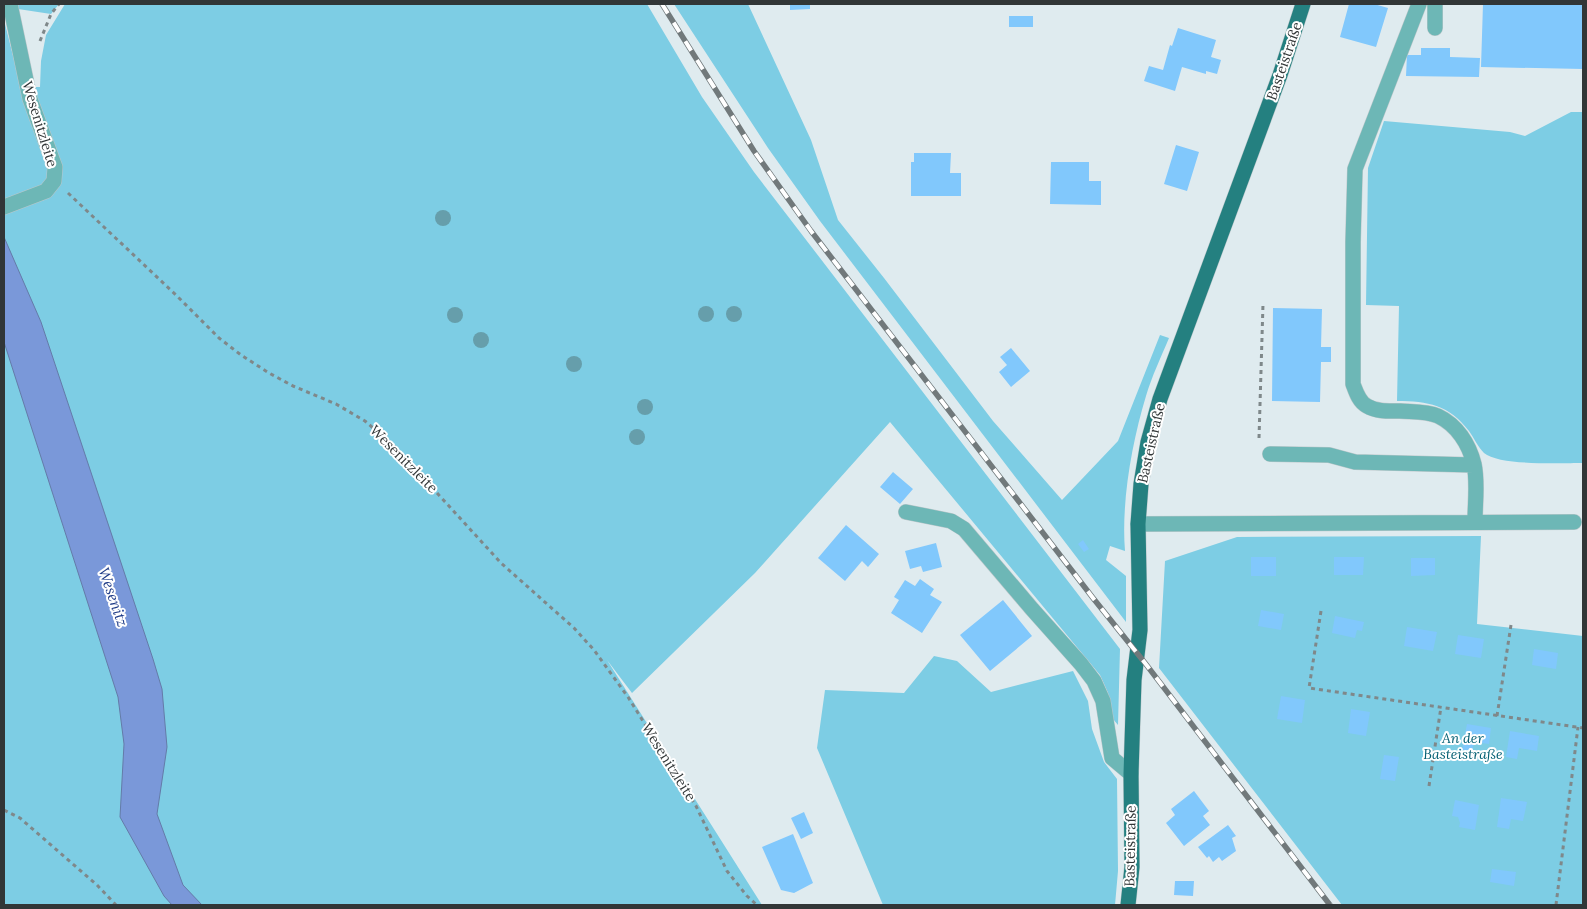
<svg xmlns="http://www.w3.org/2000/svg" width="1587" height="909" font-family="Lora,serif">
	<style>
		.green { fill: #7dcde4 }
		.water { fill: #7a98d9; stroke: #647ba8 }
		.building { fill: #81c8fc }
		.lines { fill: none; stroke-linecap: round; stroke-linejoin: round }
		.minor-casing { stroke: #bcc7ca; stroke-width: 16 }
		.major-casing { stroke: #bcc7ca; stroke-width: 16 }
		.path { stroke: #7f888a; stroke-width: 3; stroke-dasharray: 4 4; stroke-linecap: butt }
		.minor { stroke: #6db7b6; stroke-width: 15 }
		.major { stroke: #248080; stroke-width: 15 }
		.rail-casing { stroke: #71797b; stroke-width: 5.5 }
		.rail { stroke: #fff; stroke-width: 4; stroke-dasharray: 11; stroke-linecap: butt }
		.tree { fill: #669eab }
		.labels { text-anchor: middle; stroke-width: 4; stroke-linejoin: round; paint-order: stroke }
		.street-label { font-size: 14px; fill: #313637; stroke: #fff }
		.park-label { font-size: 14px; font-style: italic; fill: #035f73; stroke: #fff }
		.water-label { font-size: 15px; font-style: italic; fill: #1e3b87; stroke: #fff }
	</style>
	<rect width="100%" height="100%" fill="#dfebef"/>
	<!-- green -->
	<path class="green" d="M 18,4 L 59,4 L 51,14 L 18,9 Z
		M 65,4 L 647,4 L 702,97 L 754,172 L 1120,649 L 1118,725 L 1113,719 L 1108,693 L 1100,675 L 890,422 L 755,573 L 632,693 L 607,660 L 762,905 L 4,905 L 4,20 L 21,87 L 40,87 L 41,61 L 46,35 Z
		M 674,4 L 748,4 L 811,140 L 838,220 L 884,278 L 993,421 L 1062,500 L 1118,441 L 1160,335 L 1169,338 C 1161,357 1152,376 1146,396 C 1132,442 1121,503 1125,551 L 1110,546 L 1106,560 L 1126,576 L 1126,622 L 820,221 L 768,148 Z
		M 1571,112 L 1583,112 L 1583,463 C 1562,463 1499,466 1484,453 C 1478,447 1474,438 1469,431 C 1449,405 1428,401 1397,401 L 1399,306 L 1366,305 L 1368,168 L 1384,121 L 1510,132 L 1525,136 Z
		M 1481,536 L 1477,624 L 1583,636 L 1583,905 L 1342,905 L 1159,668 L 1165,561 L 1237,537 Z
		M 934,656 L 957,661 L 991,692 L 1073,671 L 1088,701 L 1092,729 L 1104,762 L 1117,779 L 1118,871 L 1115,905 L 883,905 L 817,748 L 825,690 L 904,693 Z"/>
	<!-- water -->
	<path class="water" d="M 4,237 L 41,322 L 153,659 L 162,689 L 167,747 L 157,814 L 183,885 L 202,905 L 172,905 L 164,896 L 120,817 L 124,744 L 118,697 L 4,342 Z"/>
	<!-- building -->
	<path class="building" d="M 790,4 L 810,4 L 810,9 L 790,10 Z
		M 1349,4 L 1374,4 L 1388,8 L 1376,47 L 1340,37 Z
		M 1483,4 L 1583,4 L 1583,69 L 1481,67 Z
		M 1009,16 L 1033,16 L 1033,27 L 1009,27 Z
		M 1178,28 L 1216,40 L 1211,57 L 1221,60 L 1217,74 L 1206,71 L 1206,74 L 1182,67 L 1175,91 L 1144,81 L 1149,66 L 1163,70 L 1170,45 L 1172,46 Z
		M 1421,48 L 1450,48 L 1450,57 L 1480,58 L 1479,77 L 1406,76 L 1407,55 L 1421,55 Z
		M 1176,145 L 1199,152 L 1187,191 L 1164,184 Z
		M 914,153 L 951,153 L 950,173 L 961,173 L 961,196 L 911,196 L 911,162 L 914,162 Z
		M 1051,162 L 1089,162 L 1089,181 L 1101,181 L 1101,205 L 1050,204 Z
		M 1273,308 L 1322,309 L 1321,347 L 1331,347 L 1331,362 L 1321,362 L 1320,402 L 1272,401 Z
		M 1011,348 L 1030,371 L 1011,387 L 999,372 L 1007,365 L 1000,357 Z
		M 893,472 L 913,489 L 900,504 L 880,487 Z
		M 846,525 L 879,554 L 868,567 L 862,561 L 845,581 L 818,558 Z
		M 1083,540 L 1089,549 L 1084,552 L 1078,544 Z
		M 936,543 L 942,567 L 923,572 L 921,566 L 910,569 L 905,551 Z
		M 1251,557 L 1276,557 L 1276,576 L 1251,576 Z
		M 1334,557 L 1364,557 L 1363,575 L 1334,575 Z
		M 1411,558 L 1435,558 L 1435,575 L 1411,576 Z
		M 920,579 L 934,589 L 930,595 L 942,602 L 922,633 L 891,613 L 899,600 L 894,597 L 905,580 L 915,586 Z
		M 1003,600 L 1032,636 L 990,671 L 960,635 Z
		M 1261,610 L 1284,614 L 1281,630 L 1258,626 Z
		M 1335,616 L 1364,622 L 1362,631 L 1357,630 L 1355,638 L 1332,633 Z
		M 1407,627 L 1437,632 L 1433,651 L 1404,646 Z
		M 1458,635 L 1484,639 L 1481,658 L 1455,654 Z
		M 1534,649 L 1558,653 L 1556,669 L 1532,665 Z
		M 1281,696 L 1305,700 L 1302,723 L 1277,719 Z
		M 1351,709 L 1370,712 L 1366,736 L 1348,733 Z
		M 1467,724 L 1491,728 L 1489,744 L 1474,742 L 1472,752 L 1462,750 Z
		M 1510,731 L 1539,736 L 1537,751 L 1519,748 L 1517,759 L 1506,757 Z
		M 1384,755 L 1399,757 L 1395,781 L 1380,779 Z
		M 1194,791 L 1209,811 L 1203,816 L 1210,825 L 1184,846 L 1166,823 L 1175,815 L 1171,809 Z
		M 1501,798 L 1527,802 L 1523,821 L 1511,819 L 1509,829 L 1497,827 Z
		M 1455,800 L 1479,805 L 1475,830 L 1459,827 L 1460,823 L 1458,817 L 1452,816 Z
		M 804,812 L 813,833 L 801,839 L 791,818 Z
		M 1228,825 L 1236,836 L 1232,838 L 1236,851 L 1222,861 L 1219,857 L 1213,862 L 1209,856 L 1207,858 L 1198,847 Z
		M 793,834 L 813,883 L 794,893 L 781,890 L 762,847 Z
		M 1492,869 L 1516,872 L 1514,886 L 1490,882 Z
		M 1175,881 L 1194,881 L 1193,896 L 1174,895 Z"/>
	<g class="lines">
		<!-- minor casing -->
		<g class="minor-casing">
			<path id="minor" d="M 1419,4 L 1355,169 L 1353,242 L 1353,384 C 1356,392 1359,402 1367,406 C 1377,412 1389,411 1400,411 C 1412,412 1427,411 1438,416 C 1457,425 1469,444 1474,464 C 1478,482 1475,502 1475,521
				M 1435,28 L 1435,4
				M 4,207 L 46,191 L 54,181 L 55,167 L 30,99 L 10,4
				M 1270,454 L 1329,455 L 1355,462 L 1474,465
				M 906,512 L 951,521 L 964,529 L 1032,609 L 1081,664 L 1094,681 L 1103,701 L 1112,758 L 1131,774
				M 1138,524 L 1574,522"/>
		</g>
		<!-- major casing -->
		<g class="major-casing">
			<path id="major" d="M 1128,905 L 1132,867 L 1131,774 L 1134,680 L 1140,630 L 1138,524 L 1141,484 L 1148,442 L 1160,399 L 1280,75 L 1303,4"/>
		</g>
		<!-- path -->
		<path class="path" d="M 40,41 L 51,14 L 59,4
			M 68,193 L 178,297 L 219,338 L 241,355 L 269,373 L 293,386 L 336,404 L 365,421 L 395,447 L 501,563 L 574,628 L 594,650 L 628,697 L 696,806 L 727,871 L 747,896 L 757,905
			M 1259,438 L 1263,304
			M 1321,611 L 1309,688 L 1583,728
			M 1497,716 L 1511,625
			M 1429,786 L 1441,707
			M 4,810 L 20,818 L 97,885 L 116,905
			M 1556,905 L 1578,727"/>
		<!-- minor -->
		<use href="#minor" class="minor"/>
		<!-- major -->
		<use href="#major" class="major"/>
		<!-- rail casing -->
		<g class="rail-casing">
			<path id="rail" d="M 662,4 L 754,151 L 811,231 L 1093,598 L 1145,663 L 1330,905"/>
		</g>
		<!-- rail -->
		<use href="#rail" class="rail"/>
	</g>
	<!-- trees -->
	<g class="tree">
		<circle cx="443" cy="218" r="8"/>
		<circle cx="706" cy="314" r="8"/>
		<circle cx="734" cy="314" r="8"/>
		<circle cx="455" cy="315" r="8"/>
		<circle cx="481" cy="340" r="8"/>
		<circle cx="574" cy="364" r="8"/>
		<circle cx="645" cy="407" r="8"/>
		<circle cx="637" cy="437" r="8"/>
	</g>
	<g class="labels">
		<!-- street labels -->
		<g class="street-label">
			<text transform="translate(1284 61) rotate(-71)" y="5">Basteistraße</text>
			<text transform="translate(40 124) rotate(73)" y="5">Wesenitzleite</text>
			<text transform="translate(1151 443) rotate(-77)" y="5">Basteistraße</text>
			<text transform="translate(404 459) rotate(45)" y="5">Wesenitzleite</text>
			<text transform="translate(669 762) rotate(58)" y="5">Wesenitzleite</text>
			<text transform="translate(1130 846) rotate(-89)" y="5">Basteistraße</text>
		</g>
		<!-- park labels -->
		<g class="park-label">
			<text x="1463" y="743">An der<tspan x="1463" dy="16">Basteistraße</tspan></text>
		</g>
		<!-- water labels -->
		<g class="water-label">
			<text transform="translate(113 597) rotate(71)" y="5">Wesenitz</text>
		</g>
	</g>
	<!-- border -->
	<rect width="1587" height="909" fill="none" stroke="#313637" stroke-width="10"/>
</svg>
